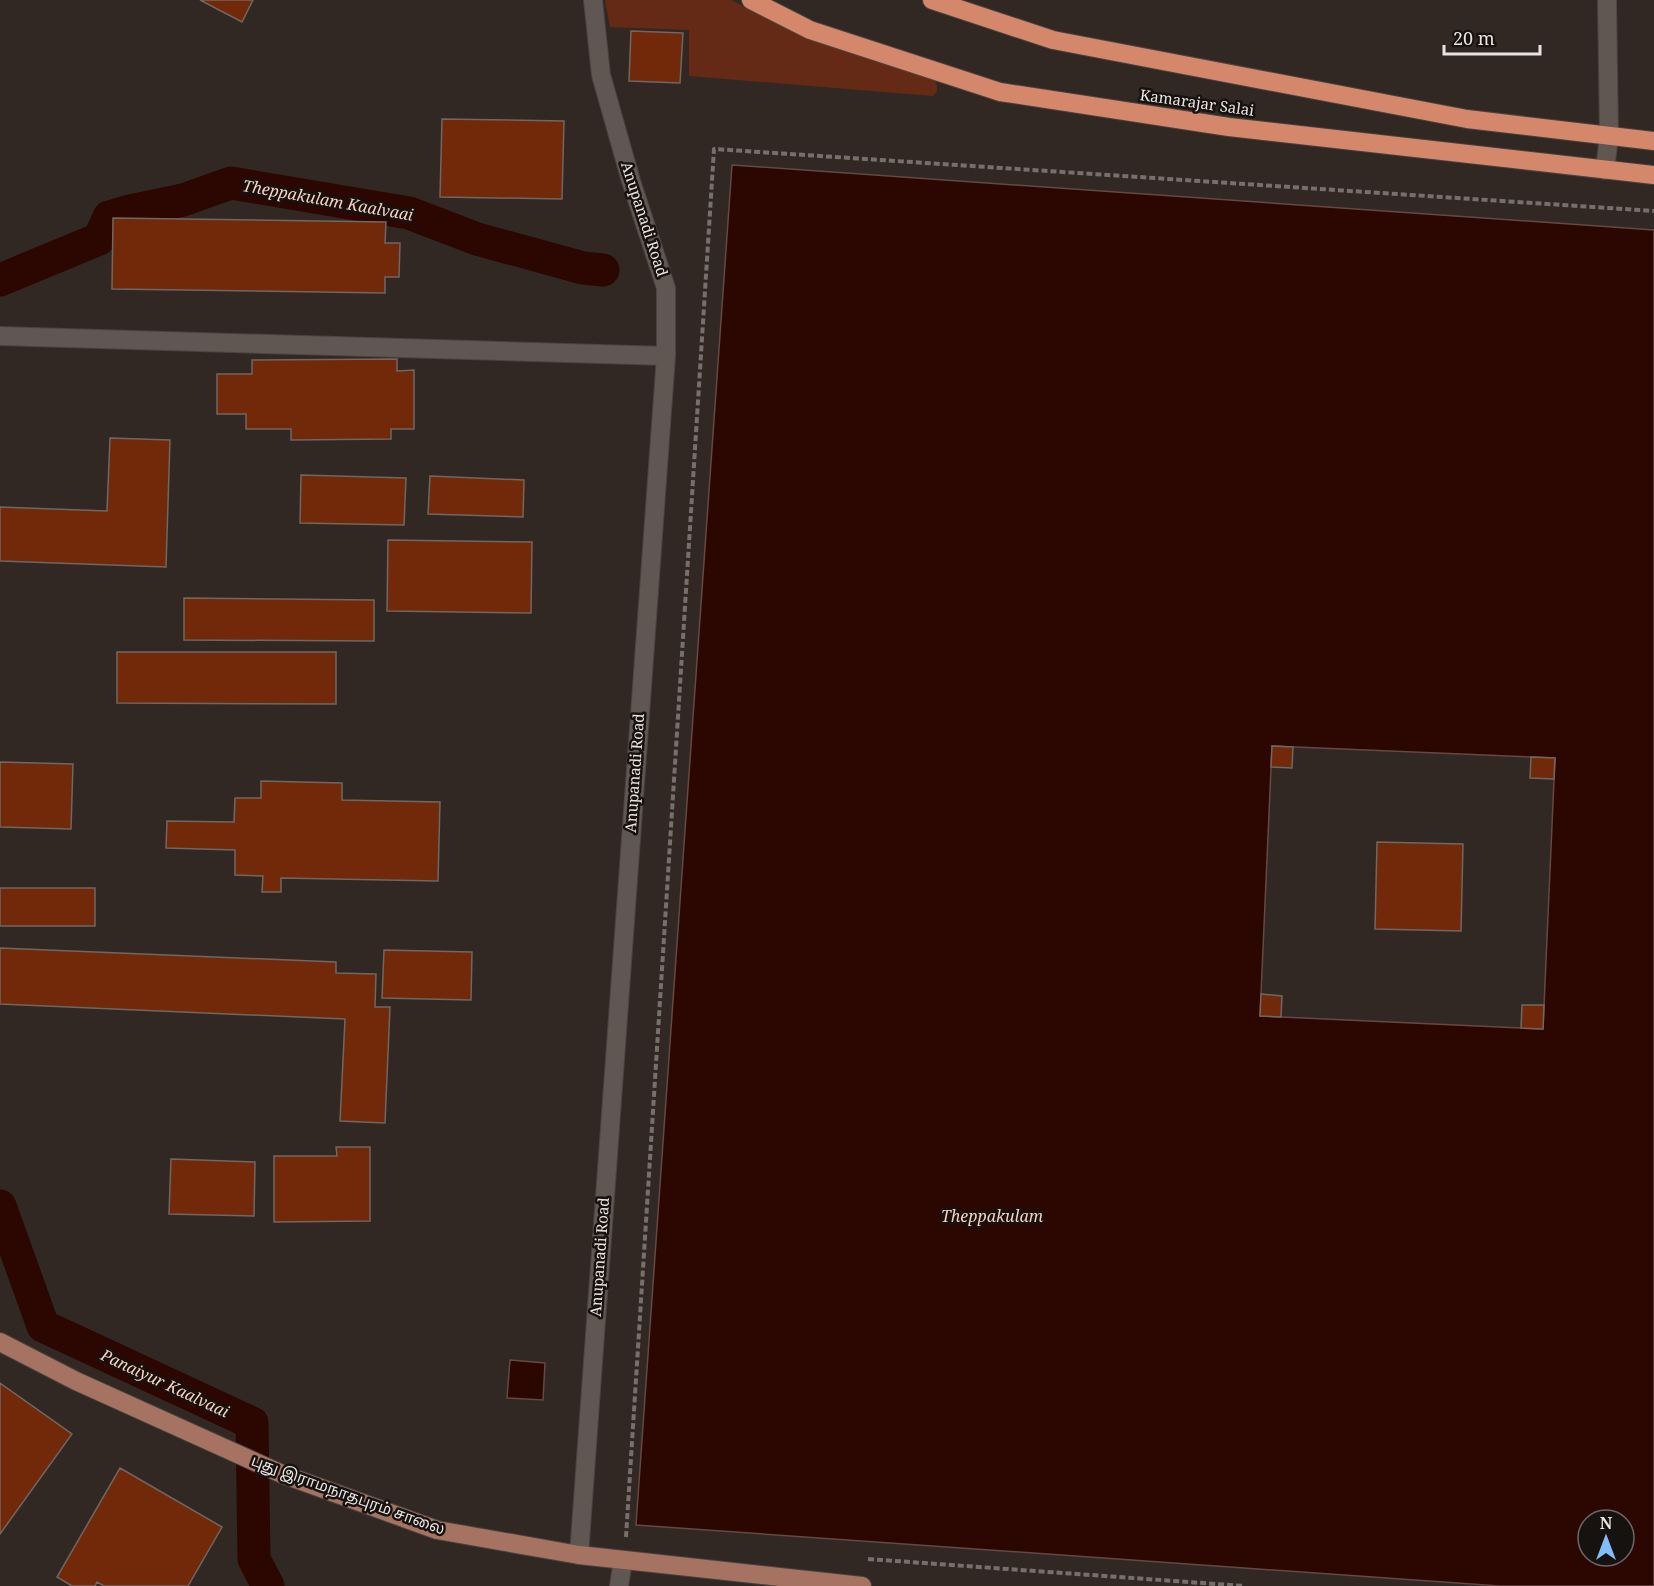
<svg xmlns="http://www.w3.org/2000/svg" width="1654" height="1586" font-family="'Noto Serif','Noto Sans Tamil',serif">
	<style>
		.green { fill: #642a15 }
		.water { fill: #2c0600; stroke: #654844; stroke-width: 1.5; fill-rule: evenodd }
		.lines { fill: none; stroke-linecap: round; stroke-linejoin: round }
		.canal { stroke: #2c0600; stroke-width: 33 }
		.building { fill: #72290a; stroke: #706662; stroke-width: 1.5 }
		.minor-casing { stroke: #4b4341; stroke-width: 20 }
		.major-casing { stroke: #4b4341; stroke-width: 20 }
		.highway-casing { stroke: #4b4341; stroke-width: 20 }
		.path { stroke: #776f6c; stroke-width: 4; stroke-dasharray: 6 3; stroke-linecap: butt }
		.minor { stroke: #605652; stroke-width: 18 }
		.major { stroke: #a67362; stroke-width: 18 }
		.highway { stroke: #d5876c; stroke-width: 18 }
		.labels { text-anchor: middle; stroke-width: 5; stroke-linejoin: round; paint-order: stroke }
		.street-label { font-size: 15px; fill: #eae3e1; stroke: #161210 }
		.water-label { font-size: 16px; font-style: italic; fill: #fdcfbf; stroke: #161210 }
	</style>
	<rect width="100%" height="100%" fill="#312824"/>
	<!-- green -->
	<path class="green" d="M 605,0 L 731,0 L 799,33 L 934,79 L 937,85 L 937,91 L 933,96 L 689,76 L 689,30 L 610,27 Z"/>
	<!-- water -->
	<path class="water" d="M 732,165 L 1654,230 L 1654,1586 L 1500,1586 L 636,1525 ZM 1272,746 L 1555,758 L 1543,1029 L 1260,1016 ZM 1588,1520 L 1624,1520 L 1624,1556 L 1588,1556 Z
		M 510,1360 L 545,1363 L 543,1400 L 507,1398 Z"/>
	<g class="lines">
		<!-- canal -->
		<path class="canal" d="M 0,280 L 99,239 L 109,217 L 126,212 L 183,200 L 231,183 L 409,213 L 477,239 L 583,268 L 603,270
			M 0,1206 L 43,1326 L 252,1423 L 254,1559 L 268,1586"/>
	</g>
	<!-- building -->
	<path class="building" d="M 200,0 L 253,0 L 242,22 Z
		M 631,31 L 683,33 L 680,83 L 629,81 Z
		M 442,119 L 564,121 L 562,199 L 440,197 Z
		M 113,218 L 386,222 L 385,243 L 400,243 L 399,277 L 385,277 L 385,293 L 112,289 Z
		M 397,359 L 397,371 L 414,370 L 414,429 L 391,429 L 391,439 L 291,440 L 291,429 L 246,429 L 246,414 L 217,414 L 217,374 L 252,374 L 252,360 Z
		M 110,438 L 170,440 L 166,567 L 0,561 L 0,507 L 107,511 Z
		M 301,475 L 406,478 L 404,525 L 300,523 Z
		M 430,476 L 524,480 L 523,517 L 428,514 Z
		M 388,540 L 532,542 L 531,613 L 387,611 Z
		M 184,598 L 374,600 L 374,641 L 184,640 Z
		M 117,652 L 336,652 L 336,704 L 117,703 Z
		M 1272,746 L 1293,747 L 1292,768 L 1271,767 Z
		M 1531,757 L 1555,758 L 1554,779 L 1530,778 Z
		M 0,762 L 73,764 L 71,829 L 0,827 Z
		M 261,781 L 342,783 L 342,800 L 440,802 L 438,881 L 281,878 L 281,892 L 262,892 L 263,876 L 235,875 L 235,850 L 166,848 L 167,821 L 234,822 L 235,798 L 261,798 Z
		M 1377,842 L 1463,844 L 1461,931 L 1375,929 Z
		M 0,888 L 95,888 L 95,926 L 0,926 Z
		M 0,948 L 336,962 L 336,973 L 376,974 L 375,1007 L 390,1007 L 385,1123 L 340,1121 L 345,1019 L 0,1004 Z
		M 384,950 L 472,952 L 471,1000 L 382,998 Z
		M 1261,994 L 1282,996 L 1281,1017 L 1260,1016 Z
		M 1522,1005 L 1544,1005 L 1543,1029 L 1521,1028 Z
		M 336,1147 L 370,1147 L 370,1221 L 274,1222 L 274,1156 L 337,1156 Z
		M 171,1159 L 255,1162 L 254,1216 L 169,1214 Z
		M 0,1383 L 72,1434 L 0,1534 Z
		M 120,1468 L 222,1527 L 188,1586 L 104,1586 L 97,1582 L 95,1586 L 72,1586 L 57,1577 Z"/>
	<g class="lines">
		<!-- minor casing -->
		<g class="minor-casing">
			<path id="minor" d="M 1605,170 L 1609,136 L 1607,0
				M 0,336 L 666,356
				M 579,1555 L 666,356 L 666,288 L 631,181 L 601,75 L 593,0
				M 619,1586 L 623,1560"/>
		</g>
		<!-- major casing -->
		<g class="major-casing">
			<path id="major" d="M 0,1342 L 76,1381 L 282,1474 L 437,1530 L 579,1555 L 862,1586"/>
		</g>
		<!-- highway casing -->
		<g class="highway-casing">
			<path id="highway" d="M 751,0 L 810,30 L 1000,92 L 1229,127 L 1654,175
				M 932,0 L 1053,40 L 1467,119 L 1654,141"/>
		</g>
		<!-- path -->
		<path class="path" d="M 626,1537 L 714,149 L 1654,211
			M 868,1559 L 1244,1586"/>
		<!-- minor -->
		<use href="#minor" class="minor"/>
		<!-- major -->
		<use href="#major" class="major"/>
		<!-- highway -->
		<use href="#highway" class="highway"/>
	</g>
	<g class="labels">
		<!-- street labels -->
		<g class="street-label">
			<text transform="translate(1197 103) rotate(8)" y="5">Kamarajar Salai</text>
			<text transform="translate(644 219) rotate(72)" y="5">Anupanadi Road</text>
			<text transform="translate(635 773) rotate(-86)" y="5">Anupanadi Road</text>
			<text transform="translate(600 1257) rotate(-86)" y="5">Anupanadi Road</text>
			<text transform="translate(348 1495) rotate(20)" y="5">புது இராமநாதபுரம் சாலை</text>
		</g>
		<!-- water labels -->
		<g class="water-label">
			<text transform="translate(328 200) rotate(10)" y="6">Theppakulam Kaalvaai</text>
			<text x="992" y="1222">Theppakulam</text>
			<text transform="translate(165 1383) rotate(25)" y="6">Panaiyur Kaalvaai</text>
		</g>
	</g>
	<!-- north arrow -->
	<g transform="translate(1606 1538)"><circle r="28" fill="#161210" stroke="#6b6664" stroke-width="1.5"/>
	<path d="M0-4.5L10 22L0 15L-10 22Z" fill="#81bdfa"/>
	<text y="-9" font-size="16" font-weight="bold" text-anchor="middle" fill="#eae3e1">N</text>
	</g>
	<!-- scale -->
	<path d="M1444 45v9h96v-9" fill="none" stroke="#eae3e1" stroke-width="3"/>
	<text x="1453" y="45" font-size="18" fill="#eae3e1" stroke="#161210" stroke-width="4.5" paint-order="stroke">20 m</text>
</svg>
